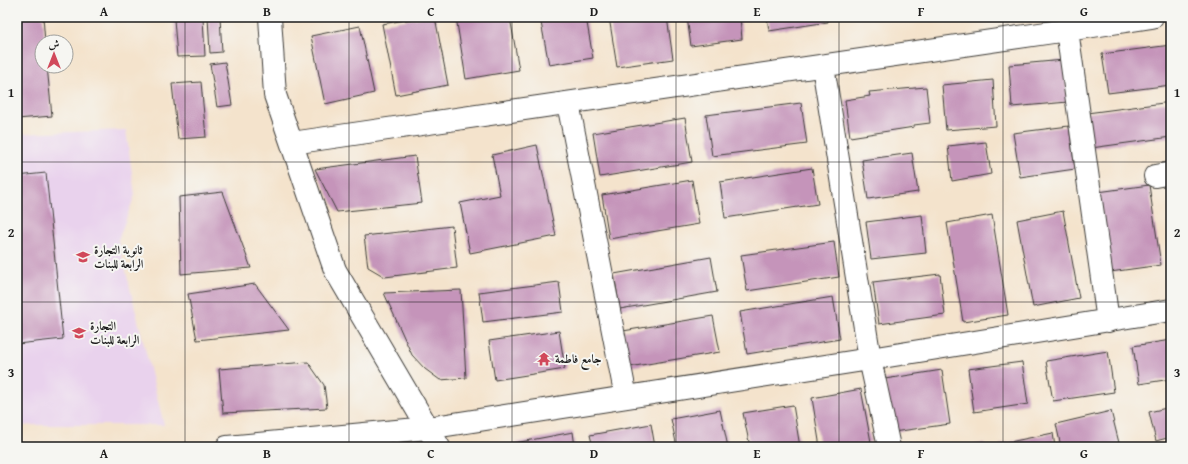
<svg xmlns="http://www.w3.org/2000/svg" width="1188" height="464" font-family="'Gentium Book Plus',Amiri,serif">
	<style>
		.built { fill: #e9d2ed }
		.building { fill: #c594ba }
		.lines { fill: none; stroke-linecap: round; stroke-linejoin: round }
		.minor-casing { stroke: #3c3a36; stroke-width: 24 }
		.minor { stroke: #fff; stroke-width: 22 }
		.grid { fill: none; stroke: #1c1c1c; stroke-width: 1; stroke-opacity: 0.55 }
		.labels { text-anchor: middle; stroke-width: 4; stroke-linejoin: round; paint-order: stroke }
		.poi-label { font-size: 12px; font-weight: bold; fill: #1c1c1c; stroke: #f6f6f2; text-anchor: start }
		.neatline { fill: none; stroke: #1c1c1c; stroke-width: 1.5 }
		.grid-label { font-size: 13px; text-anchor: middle; font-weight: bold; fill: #1c1c1c }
	</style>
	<rect width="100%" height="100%" fill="#f6f6f2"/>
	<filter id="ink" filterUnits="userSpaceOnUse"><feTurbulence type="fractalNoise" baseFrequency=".025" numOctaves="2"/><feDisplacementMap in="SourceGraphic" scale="8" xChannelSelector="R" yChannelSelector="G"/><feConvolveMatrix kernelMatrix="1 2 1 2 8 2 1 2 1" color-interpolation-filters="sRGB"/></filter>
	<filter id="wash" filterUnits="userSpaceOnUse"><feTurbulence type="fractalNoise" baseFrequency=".012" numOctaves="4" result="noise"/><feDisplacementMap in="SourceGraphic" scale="16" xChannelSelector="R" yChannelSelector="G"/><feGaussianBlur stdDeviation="0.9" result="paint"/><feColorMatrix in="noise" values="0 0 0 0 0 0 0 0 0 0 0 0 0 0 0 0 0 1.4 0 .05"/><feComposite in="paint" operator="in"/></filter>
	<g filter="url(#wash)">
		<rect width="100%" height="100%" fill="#f4e3cc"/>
		<!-- built -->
		<path class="built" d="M 126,130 L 135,195 L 118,240 L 164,425 L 37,425 L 17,426 L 17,134 Z"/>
		<g id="blocks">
			<!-- building -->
			<path class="building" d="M 17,17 L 43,17 L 45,42 L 42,42 L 42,66 L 47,66 L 52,116 L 17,119 Z
				M 208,17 L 220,17 L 222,52 L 210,53 Z
				M 423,17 L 435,17 L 448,85 L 396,95 L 382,24 Z
				M 456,17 L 510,17 L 519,70 L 466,79 Z
				M 540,17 L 586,17 L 593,58 L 549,65 Z
				M 609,17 L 667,17 L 673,59 L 617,67 Z
				M 687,17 L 740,17 L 742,39 L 691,46 Z
				M 767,17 L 828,17 L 828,22 L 769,31 Z
				M 203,18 L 205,56 L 177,57 L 174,19 Z
				M 360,26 L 374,93 L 325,104 L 311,36 Z
				M 1171,45 L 1171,85 L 1108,93 L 1102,54 Z
				M 1064,60 L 1068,102 L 1012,107 L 1009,65 Z
				M 225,62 L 232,105 L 217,107 L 210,64 Z
				M 993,80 L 996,126 L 946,130 L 942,85 Z
				M 201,82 L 206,137 L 178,139 L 172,84 Z
				M 926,87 L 930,123 L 914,125 L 914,127 L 850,137 L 845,100 L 870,96 L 869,92 Z
				M 1171,102 L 1171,137 L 1091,148 L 1087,113 Z
				M 801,103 L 807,144 L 712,156 L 706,115 Z
				M 685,118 L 692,162 L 600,177 L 593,133 Z
				M 1069,126 L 1075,169 L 1020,177 L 1013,133 Z
				M 986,142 L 991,174 L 952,181 L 948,146 Z
				M 537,145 L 556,236 L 470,253 L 460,203 L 500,195 L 492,155 Z
				M 912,153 L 918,192 L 868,199 L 862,160 Z
				M 415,156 L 422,203 L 337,212 L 315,169 Z
				M 812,168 L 818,204 L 725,218 L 720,182 Z
				M 46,173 L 63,339 L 17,344 L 17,176 Z
				M 692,180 L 699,224 L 609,239 L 602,195 Z
				M 1149,185 L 1161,265 L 1110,272 L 1098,192 Z
				M 223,192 L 251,268 L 181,274 L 179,197 Z
				M 1063,211 L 1079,298 L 1033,307 L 1017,220 Z
				M 922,215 L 926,253 L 871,259 L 866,222 Z
				M 992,215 L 1008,315 L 963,322 L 947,223 Z
				M 452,226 L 457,268 L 385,277 L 368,267 L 364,236 Z
				M 834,242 L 839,277 L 747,291 L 741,255 Z
				M 711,257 L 717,292 L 620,309 L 614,274 Z
				M 940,274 L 945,315 L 879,324 L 873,282 Z
				M 559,282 L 563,312 L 483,322 L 479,292 Z
				M 255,284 L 289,330 L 197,340 L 188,294 Z
				M 461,290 L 466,378 L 440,380 L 425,369 L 412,355 L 384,293 Z
				M 833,297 L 840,339 L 747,354 L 740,312 Z
				M 713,316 L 720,352 L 629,367 L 623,331 Z
				M 559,331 L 565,369 L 495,380 L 489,341 Z
				M 1171,340 L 1171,379 L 1139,384 L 1133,346 Z
				M 1108,351 L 1114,392 L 1053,401 L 1046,361 Z
				M 308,362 L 324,385 L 327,408 L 223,413 L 219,369 Z
				M 1022,362 L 1028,404 L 974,412 L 968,369 Z
				M 942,370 L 950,424 L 893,432 L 885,379 Z
				M 861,389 L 871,442 L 844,447 L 820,447 L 812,398 Z
				M 793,405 L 800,447 L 750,447 L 743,413 Z
				M 1171,407 L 1171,437 L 1156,441 L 1149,412 Z
				M 720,410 L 728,447 L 677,447 L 671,419 Z
				M 1111,411 L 1120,447 L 1061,447 L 1056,424 Z
				M 651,424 L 655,447 L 593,447 L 590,435 Z
				M 573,432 L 575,447 L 499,447 L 499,446 Z
				M 1053,433 L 1055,447 L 1000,447 L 1000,444 Z
				M 984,443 L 985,447 L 969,447 L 969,446 Z"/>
		</g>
	</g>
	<g filter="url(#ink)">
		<use href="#blocks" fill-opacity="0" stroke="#3c3a36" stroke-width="1"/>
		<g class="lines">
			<!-- minor casing -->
			<g class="minor-casing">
				<path id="minor" d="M 270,17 L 275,95 L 335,270 L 439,447
					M 1068,17 L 1067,30 L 1108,321
					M 823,66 L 870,359 L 889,447
					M 568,103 L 626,397
					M 292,143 L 1067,30 L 1152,17
					M 1155,176 L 1171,173
					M 227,447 L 428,428 L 870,359 L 1171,310"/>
			</g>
			<!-- minor -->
			<use href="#minor" class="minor"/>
		</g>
	</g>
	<!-- grid -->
	<path class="grid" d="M 185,17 L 185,447M 349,17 L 349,447M 512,17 L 512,447M 676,17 L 676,447M 839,17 L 839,447M 1003,17 L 1003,447M 17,162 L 1171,162M 17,302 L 1171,302"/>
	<!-- icons -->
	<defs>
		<g id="school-bare" transform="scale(1.08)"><path d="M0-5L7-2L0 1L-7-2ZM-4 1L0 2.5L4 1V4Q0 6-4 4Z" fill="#d1495b" stroke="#f6f6f2" stroke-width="2.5" paint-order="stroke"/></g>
		<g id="temple-bare" transform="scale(1.08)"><path d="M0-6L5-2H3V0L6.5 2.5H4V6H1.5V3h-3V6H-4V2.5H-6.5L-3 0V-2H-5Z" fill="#d1495b" stroke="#f6f6f2" stroke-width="2.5" paint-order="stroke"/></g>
	</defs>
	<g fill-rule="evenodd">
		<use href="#school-bare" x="83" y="257"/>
		<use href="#school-bare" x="79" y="333"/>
		<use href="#temple-bare" x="544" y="359"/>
	</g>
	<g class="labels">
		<!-- poi labels -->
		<g class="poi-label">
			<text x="94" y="254">ثانوية التجارة<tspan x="94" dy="14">الرابعة للبنات</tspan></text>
			<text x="90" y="330">التجارة<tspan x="90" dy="14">الرابعة للبنات</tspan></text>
			<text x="555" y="363">جامع فاطمة</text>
		</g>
	</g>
	<!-- margin -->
	<rect width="1188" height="464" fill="none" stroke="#f6f6f2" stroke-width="44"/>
	<!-- north arrow -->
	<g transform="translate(54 54)"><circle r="19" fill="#f6f6f2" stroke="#9f9f9c"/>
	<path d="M0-3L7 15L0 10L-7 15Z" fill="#d1495b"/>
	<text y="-6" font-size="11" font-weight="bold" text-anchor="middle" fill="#1c1c1c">ش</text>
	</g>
	<rect x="22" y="22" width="1144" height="420" class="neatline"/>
	<g class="grid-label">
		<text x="104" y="16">A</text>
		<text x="267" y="16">B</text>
		<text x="431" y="16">C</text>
		<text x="594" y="16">D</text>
		<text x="757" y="16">E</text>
		<text x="921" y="16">F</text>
		<text x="1084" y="16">G</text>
		<text x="11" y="97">1</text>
		<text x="1177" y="97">1</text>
		<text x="11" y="237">2</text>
		<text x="1177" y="237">2</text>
		<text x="11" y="377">3</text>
		<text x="1177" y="377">3</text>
		<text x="104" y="458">A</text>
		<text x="267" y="458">B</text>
		<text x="431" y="458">C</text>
		<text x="594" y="458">D</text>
		<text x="757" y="458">E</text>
		<text x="921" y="458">F</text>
		<text x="1084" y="458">G</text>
	</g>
</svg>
